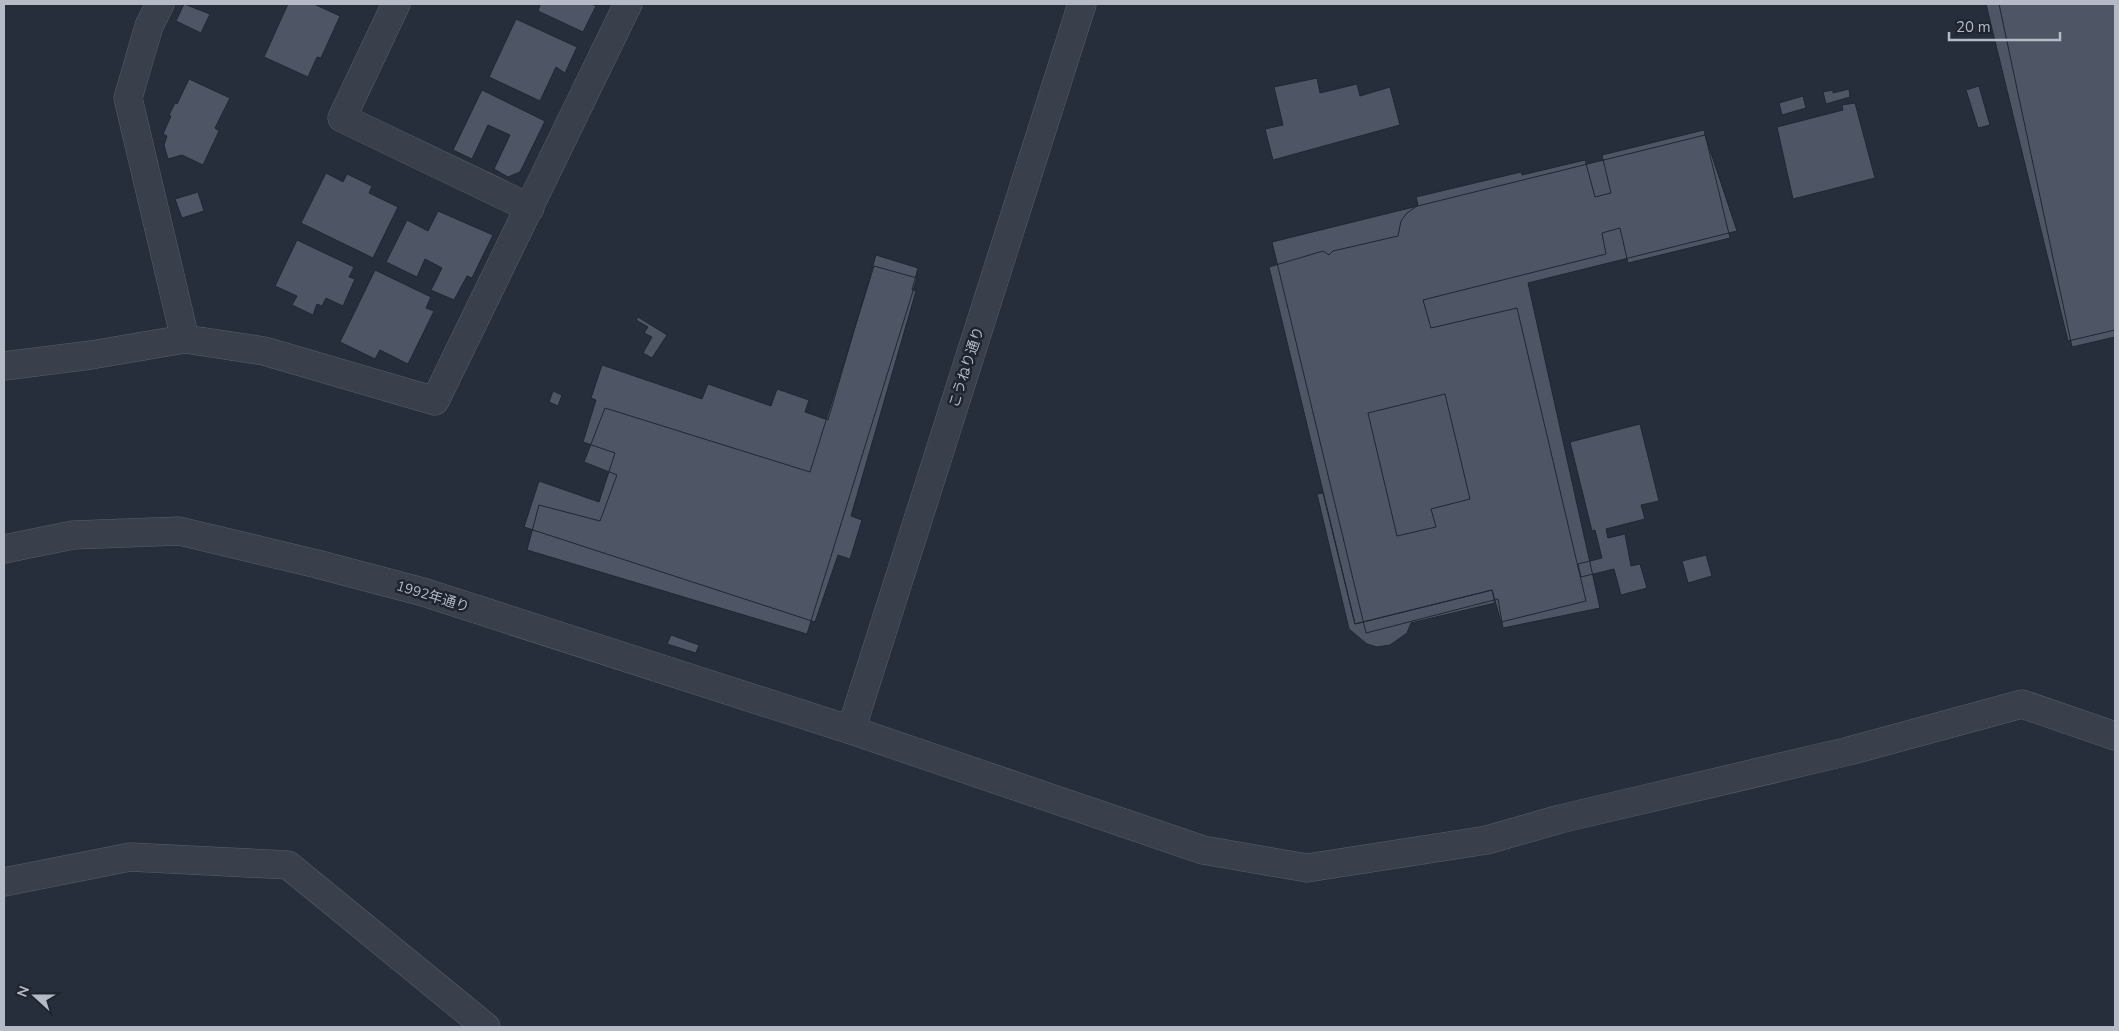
<svg xmlns="http://www.w3.org/2000/svg" width="2119" height="1031" font-family="'Nunito Sans','Noto Sans JP',sans-serif">
	<style>
		.building { fill: #4e5665; stroke: #202732 }
		.lines { fill: none; stroke-linecap: round; stroke-linejoin: round }
		.minor-casing { stroke: #575e69; stroke-width: 29 }
		.minor { stroke: #39404b; stroke-width: 28 }
		.labels { text-anchor: middle; stroke-width: 5; stroke-linejoin: round; paint-order: stroke }
		.street-label { font-size: 14px; fill: #b4bbc6; stroke: #1e2530 }
	</style>
	<rect width="100%" height="100%" fill="#252e3a"/>
	<!-- building -->
	<path class="building" d="M 184,4 L 210,14 L 201,33 L 176,21 Z
		M 288,4 L 314,4 L 340,16 L 321,58 L 317,57 L 308,77 L 264,57 Z
		M 538,4 L 591,4 L 596,6 L 583,32 L 538,11 L 540,5 Z
		M 1986,4 L 2115,4 L 2115,330 L 2068,341 Z
		M 1999,4 L 2115,4 L 2115,337 L 2072,347 Z
		M 516,19 L 577,47 L 565,73 L 556,67 L 540,101 L 489,77 Z
		M 1317,78 L 1320,93 L 1357,84 L 1360,96 L 1390,87 L 1400,125 L 1273,160 L 1265,129 L 1283,125 L 1274,87 Z
		M 189,79 L 230,98 L 215,128 L 219,131 L 203,165 L 182,155 L 168,159 L 164,145 L 167,136 L 163,134 L 171,116 L 169,115 L 175,103 L 177,104 Z
		M 1979,86 L 1990,125 L 1978,128 L 1966,90 Z
		M 1849,89 L 1850,97 L 1826,104 L 1823,92 L 1833,90 L 1833,93 Z
		M 482,90 L 545,121 L 520,172 L 508,177 L 494,169 L 510,135 L 488,125 L 472,159 L 453,150 Z
		M 1803,96 L 1806,108 L 1782,115 L 1779,103 Z
		M 1855,103 L 1875,178 L 1793,199 L 1777,127 L 1843,110 L 1842,105 Z
		M 1704,130 L 1730,238 L 1628,263 L 1620,228 L 1602,233 L 1606,254 L 1423,300 L 1431,328 L 1517,308 L 1586,601 L 1501,622 L 1492,590 L 1355,624 L 1269,267 L 1323,251 L 1329,255 L 1333,251 L 1398,236 L 1401,221 L 1406,214 L 1418,205 L 1416,197 L 1521,172 L 1522,175 L 1585,160 L 1595,197 L 1611,193 L 1602,155 Z
		M 1705,135 L 1737,231 L 1528,283 L 1600,608 L 1503,628 L 1498,599 L 1366,633 L 1272,242 Z
		M 326,173 L 343,182 L 347,174 L 372,186 L 369,193 L 398,207 L 373,258 L 301,223 Z
		M 198,192 L 204,211 L 182,218 L 175,199 Z
		M 438,211 L 493,235 L 472,278 L 467,276 L 454,300 L 431,290 L 442,268 L 425,259 L 417,277 L 386,262 L 407,220 L 428,231 Z
		M 297,240 L 354,267 L 349,277 L 355,279 L 343,306 L 326,298 L 322,306 L 317,304 L 313,315 L 292,305 L 297,296 L 275,286 Z
		M 876,255 L 918,268 L 912,290 L 916,291 L 851,516 L 862,520 L 850,559 L 838,555 L 815,622 L 524,527 L 539,481 L 599,502 L 615,453 L 583,442 L 596,400 L 591,398 L 602,365 L 702,399 L 708,384 L 771,406 L 777,389 L 809,400 L 805,412 L 828,420 Z
		M 874,266 L 917,278 L 807,634 L 527,550 L 539,505 L 600,521 L 617,475 L 584,462 L 605,408 L 810,472 Z
		M 375,270 L 431,297 L 426,308 L 434,311 L 408,364 L 380,350 L 375,359 L 340,342 Z
		M 638,317 L 667,335 L 652,358 L 643,353 L 652,337 L 644,333 L 648,327 L 636,320 Z
		M 553,391 L 562,395 L 558,406 L 549,402 Z
		M 1445,394 L 1470,499 L 1431,509 L 1436,527 L 1397,536 L 1368,413 Z
		M 1640,424 L 1659,501 L 1641,505 L 1645,519 L 1606,529 L 1608,538 L 1625,534 L 1631,566 L 1640,564 L 1647,588 L 1621,595 L 1614,569 L 1581,577 L 1578,564 L 1602,558 L 1595,530 L 1592,531 L 1570,442 Z
		M 1323,493 L 1355,624 L 1492,590 L 1495,603 L 1411,623 L 1407,633 L 1390,645 L 1377,647 L 1367,644 L 1349,629 L 1317,494 Z
		M 1706,555 L 1712,576 L 1688,583 L 1682,561 Z
		M 671,635 L 699,645 L 696,653 L 667,644 Z"/>
	<g class="lines">
		<!-- minor casing -->
		<g class="minor-casing">
			<path id="minor" d="M 160,4 L 149,26 L 128,98 L 185,339
				M 396,4 L 342,118 L 530,208
				M 4,366 L 91,355 L 185,339 L 264,351 L 435,401 L 628,4
				M 4,549 L 73,535 L 179,531 L 317,564 L 423,592 L 851,730 L 1203,850 L 1307,868 L 1487,840 L 1560,819 L 1849,751 L 2022,704 L 2115,736
				M 851,730 L 1082,4
				M 4,882 L 130,857 L 288,865 L 486,1027"/>
		</g>
		<!-- minor -->
		<use href="#minor" class="minor"/>
	</g>
	<g class="labels">
		<!-- street labels -->
		<g class="street-label">
			<text transform="translate(966 367) rotate(-72)" y="5">こうねり通り</text>
			<text transform="translate(433 596) rotate(17)" y="5">1992年通り</text>
		</g>
	</g>
	<!-- border -->
	<rect width="2119" height="1031" fill="none" stroke="#b4bbc6" stroke-width="10"/>
	<!-- north arrow -->
	<g transform="translate(35 996) rotate(291)" stroke="#1e2530" stroke-width="4" paint-order="stroke">
	<path d="M0-4L9 19L0 12L-9 19Z" fill="#b4bbc6"/>
	<text y="-8" font-size="14" font-weight="bold" text-anchor="middle" fill="#b4bbc6">N</text>
	</g>
	<!-- scale -->
	<path d="M1949 32v8h111v-8" fill="none" stroke="#b4bbc6" stroke-width="2.5"/>
	<text x="1956" y="32" font-size="15" fill="#b4bbc6" stroke="#1e2530" stroke-width="4" paint-order="stroke">20 m</text>
</svg>
